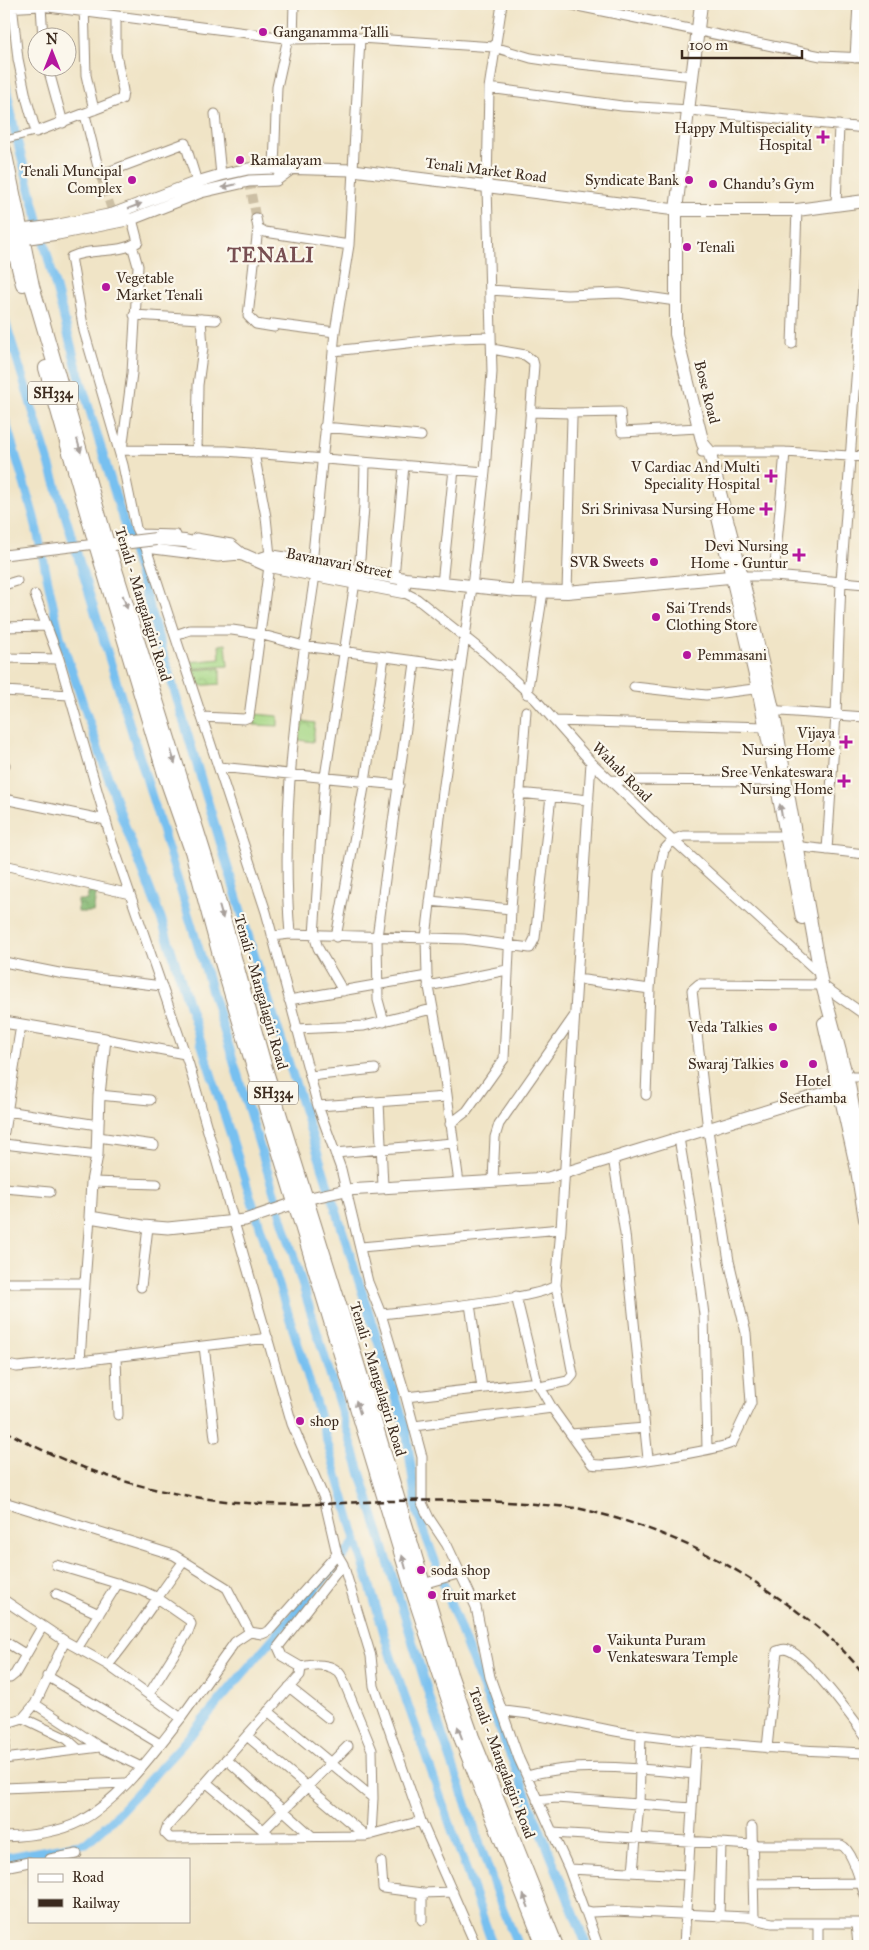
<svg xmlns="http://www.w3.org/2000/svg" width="869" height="1950" font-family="'IM FELL Great Primer',serif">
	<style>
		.forest { fill: url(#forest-crowns); stroke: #607148 }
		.park { fill: url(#park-crowns); stroke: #708052 }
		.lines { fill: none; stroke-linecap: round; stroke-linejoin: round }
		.canal { stroke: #77c0f0; stroke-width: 9 }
		.minor-tunnel { stroke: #ccbfa4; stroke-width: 9; stroke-dasharray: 9 4.5; stroke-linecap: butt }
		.pedestrian-casing { stroke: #968772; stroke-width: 8 }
		.minor-casing { stroke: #968772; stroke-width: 11 }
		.tertiary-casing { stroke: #968772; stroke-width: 13 }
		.secondary-casing { stroke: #968772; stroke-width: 14 }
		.primary-casing { stroke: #968772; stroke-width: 16 }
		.pedestrian { stroke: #fff; stroke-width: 6 }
		.minor { stroke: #fff; stroke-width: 9 }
		.tertiary { stroke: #fff; stroke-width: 11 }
		.secondary { stroke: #fff; stroke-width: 12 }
		.primary { stroke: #fff; stroke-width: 14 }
		.rail { stroke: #3b2a1e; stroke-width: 2.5; stroke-dasharray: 8 4; stroke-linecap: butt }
		.secondary-bridge-casing { stroke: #968772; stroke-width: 14; stroke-linecap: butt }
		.secondary-bridge { stroke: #fff; stroke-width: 12 }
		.oneway { fill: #a79f9a }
		.poi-dot { fill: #b5179e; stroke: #fbf7ec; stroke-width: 2 }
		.labels { text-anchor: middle; stroke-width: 4.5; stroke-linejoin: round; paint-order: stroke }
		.shield { fill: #fbf7ec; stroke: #75685c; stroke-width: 1 }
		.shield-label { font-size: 14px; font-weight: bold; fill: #3b2a1e }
		.poi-label { font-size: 15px; fill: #3b2a1e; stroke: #fbf7ec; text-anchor: start }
		.street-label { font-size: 15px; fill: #3b2a1e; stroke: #fbf7ec }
		.district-label { font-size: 20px; font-weight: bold; letter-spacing: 1px; fill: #774e51; stroke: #fbf7ec }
	</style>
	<defs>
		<pattern id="forest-crowns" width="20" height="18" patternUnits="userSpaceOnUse" patternTransform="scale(1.25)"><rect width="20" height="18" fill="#84b872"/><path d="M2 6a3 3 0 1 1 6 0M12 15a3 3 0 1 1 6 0" fill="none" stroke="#6d965d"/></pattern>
		<pattern id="park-crowns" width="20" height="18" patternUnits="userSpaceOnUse" patternTransform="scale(1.25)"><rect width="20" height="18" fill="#a6d785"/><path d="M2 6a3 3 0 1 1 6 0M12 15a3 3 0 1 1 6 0" fill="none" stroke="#90b972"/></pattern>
	</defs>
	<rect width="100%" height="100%" fill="#fbf7ec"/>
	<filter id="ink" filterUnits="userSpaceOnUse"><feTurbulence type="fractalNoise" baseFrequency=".02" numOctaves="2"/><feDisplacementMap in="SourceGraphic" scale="10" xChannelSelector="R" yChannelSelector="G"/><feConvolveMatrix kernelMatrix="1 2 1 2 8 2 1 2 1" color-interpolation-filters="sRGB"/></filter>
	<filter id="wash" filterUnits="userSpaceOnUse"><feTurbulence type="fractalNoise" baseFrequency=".0096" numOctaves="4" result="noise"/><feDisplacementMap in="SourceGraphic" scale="20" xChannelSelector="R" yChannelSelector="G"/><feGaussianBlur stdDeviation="1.12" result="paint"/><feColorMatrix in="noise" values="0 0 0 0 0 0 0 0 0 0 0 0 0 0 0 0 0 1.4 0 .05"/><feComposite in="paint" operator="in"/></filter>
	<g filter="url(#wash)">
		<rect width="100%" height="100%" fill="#f0e4c6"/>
		<!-- forest -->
		<path class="forest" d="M 89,889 L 97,890 L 93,912 L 78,912 L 78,900 L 87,900 Z"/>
		<!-- park -->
		<path class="park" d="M 226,644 L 228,666 L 188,669 L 188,662 L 220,659 L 219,645 Z
			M 220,668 L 220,684 L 194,686 L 192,670 Z
			M 254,714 L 278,716 L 278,726 L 254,725 Z
			M 301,721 L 315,723 L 313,742 L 299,740 Z"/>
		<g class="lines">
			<!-- canal -->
			<path class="canal" d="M 4,75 L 15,132 L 77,368 L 253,951 L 406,1429 L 417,1512 L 468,1650 L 587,1946
				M 4,317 L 432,1705 L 498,1897 L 518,1946
				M 4,416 L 34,517 L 60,636 L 122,818 L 161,918 L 302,1357 L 391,1657 L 493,1946
				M 4,1858 L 86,1843 L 111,1821 L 181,1746 L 357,1540"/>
		</g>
	</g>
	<g filter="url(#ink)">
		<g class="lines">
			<!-- minor-tunnel -->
			<path class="minor-tunnel" d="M 100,175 L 111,208
				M 249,181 L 256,218"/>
			<!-- pedestrian casing -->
			<g class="pedestrian-casing">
				<path id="pedestrian" d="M 4,140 L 36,132"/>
			</g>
			<!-- minor casing -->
			<g class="minor-casing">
				<path id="minor" d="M 12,4 L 18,59 L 26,97 L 36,132 L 122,99 L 123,91 L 116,53 L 116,16
					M 84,4 L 86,75 L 94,110
					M 568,4 L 821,56 L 865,58
					M 41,6 L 43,38
					M 4,8 L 41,6 L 293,39 L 360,38 L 494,47 L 531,58 L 551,61 L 693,76
					M 293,39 L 294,4
					M 855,58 L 858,4
					M 48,68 L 63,123
					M 489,88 L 622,106 L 690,110 L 865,128
					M 215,114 L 221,175
					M 85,115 L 100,175 L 185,143 L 197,182
					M 274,168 L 277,87 L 288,38
					M 836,205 L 839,125
					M 256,218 L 258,228 L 265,232 L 349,245
					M 132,219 L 138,242 C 117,255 92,247 71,257 L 84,331 L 123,465 L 136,528 L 146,548 L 158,584 L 266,912 L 318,1106 L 341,1169 L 368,1282 L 381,1314 L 406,1397 L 422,1457 L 422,1503 L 429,1518 L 447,1545 L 476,1607 L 490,1677 L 519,1759 L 569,1869 L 584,1910 L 592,1912 L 614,1911 L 747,1917 L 772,1923 L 865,1923
					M 258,228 L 248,316 L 256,324 L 274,327
					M 490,290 L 567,295 L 619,293 L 676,301
					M 134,315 L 216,320
					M 273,324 L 335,332
					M 792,344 L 797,210
					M 492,349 L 525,355 L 533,361 L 534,365 L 517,591
					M 333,351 L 454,338 L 491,337
					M 530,412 L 570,413 L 572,418 L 567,592
					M 570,413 L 620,412 L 622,432 L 699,428
					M 324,427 L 421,436
					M 119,450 L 226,451 L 485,472
					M 122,450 L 132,373 L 138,266 L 132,245
					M 197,451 L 198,385 L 203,348 L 201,319
					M 702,452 L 785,452 L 865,457
					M 254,453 L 266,517 L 270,556
					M 139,534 L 176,535
					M 196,538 L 231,544 L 242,553
					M 146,548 L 218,557 L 240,555
					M 4,555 L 96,544
					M 312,564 L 335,332 L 349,245 L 360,38
					M 359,572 L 364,507 L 365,463
					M 742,576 L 774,576 L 865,584
					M 774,576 L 785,452
					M 394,577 L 404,465
					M 442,584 L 454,469
					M 4,585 L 17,581
					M 403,592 L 417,599 L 486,654 L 536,700 L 591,762 L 661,829 L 820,974
					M 35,595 L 59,659 L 112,842 L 189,1065 L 292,1424 L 324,1498 L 337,1554 L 343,1564 L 371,1656 L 374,1686 L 421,1821 L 476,1946
					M 4,627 L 46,626
					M 175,635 L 190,630 L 232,630 L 259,634 L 304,646 L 460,667
					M 4,658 L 59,659
					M 634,687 L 706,695 L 762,688
					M 4,691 L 69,695
					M 527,694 L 543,592
					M 767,710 L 865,717
					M 202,717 L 244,719 L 249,717 L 269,566
					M 555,721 L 765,727
					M 4,765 L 5,765
					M 219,767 L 399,785
					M 610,780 L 776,781
					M 519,793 L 589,800
					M 4,799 L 106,820
					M 793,846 L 865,854
					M 827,850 L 836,714 L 841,581 L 865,258
					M 4,865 L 130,894
					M 430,901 L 511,909
					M 290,934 C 280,815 297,693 315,575
					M 272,936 L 290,934 L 464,939 L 530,948 L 535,938 L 551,796
					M 336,937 L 365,782 L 384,657
					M 4,962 L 64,974 L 162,986
					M 577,979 L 650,989
					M 428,986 L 507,970
					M 343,991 L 318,948 L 314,935 L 325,777 L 355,582
					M 289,1000 L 427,976
					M 384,1022 L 378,1000 L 377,937 L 415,663
					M 296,1029 L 364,1026 L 432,1009
					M 105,1039 L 185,1054
					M 310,1076 L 375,1069
					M 847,1077 L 865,1077
					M 99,1095 L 150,1100
					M 646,1095 L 650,989 L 659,874 L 664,850 L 673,840 L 683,836 L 792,836
					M 379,1102 L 383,1186
					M 318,1106 L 446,1097
					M 7,1111 L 98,1125
					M 450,1124 L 467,1111 L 504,1059 L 511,909 L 526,711
					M 4,1132 L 21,1025
					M 98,1137 L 154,1145
					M 679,1138 L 691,1210 L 704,1315 L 707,1449
					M 4,1144 L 97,1155
					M 335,1153 L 453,1143
					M 613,1157 L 625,1234 L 648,1459
					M 493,1180 L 495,1137 L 499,1124 L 575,1015
					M 92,1182 L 157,1184
					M 459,1183 L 442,1058 L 427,976 L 426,938 L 443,792 L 472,587 L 485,472 L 492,372 L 487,186 L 489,88 L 502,4
					M 4,1188 L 50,1192
					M 361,1247 L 561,1229
					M 4,1283 L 85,1283 L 90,1217
					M 141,1287 L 148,1227
					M 516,1296 L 537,1382 L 552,1408 L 592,1464 C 605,1469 717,1450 732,1443 L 751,1403 L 746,1333 L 729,1261 L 708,1130 L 692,990 L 699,984 L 822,985 L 865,1015
					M 470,1304 L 482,1388
					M 381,1314 C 409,1311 542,1299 556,1285 L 561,1229 L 591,762
					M 204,1346 L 215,1438
					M 116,1357 L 118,1415
					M 80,1361 L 85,1283
					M 4,1364 L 17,1367 L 80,1361 L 268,1338
					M 540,1387 L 568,1381 L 573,1375 L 556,1285
					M 406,1397 L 537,1382
					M 414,1426 L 552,1408
					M 571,1434 L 645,1428
					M 4,1502 L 174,1555 L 227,1588 L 250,1632
					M 343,1564 L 278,1647 L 282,1656 L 301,1667 L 300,1675 L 167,1827 L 165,1833 L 170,1838 L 366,1836 L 421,1821
					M 56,1565 L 143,1591 L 156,1597 L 189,1620 L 191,1624 L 188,1632 L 149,1694
					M 419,1585 L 461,1573
					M 56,1594 L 99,1614
					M 4,1600 L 65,1641 L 108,1665 L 181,1718 C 153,1753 120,1800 79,1822 C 58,1833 27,1836 4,1837
					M 4,1641 L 25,1654
					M 78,1647 L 118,1583
					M 108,1665 C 136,1632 158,1595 184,1561
					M 301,1667 C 315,1664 334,1662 342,1677 L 372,1750 L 373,1798 L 371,1835
					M 47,1676 L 160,1744
					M 4,1678 L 10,1678 L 15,1674 L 42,1627
					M 289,1687 L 328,1718
					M 35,1704 L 100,1747 L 141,1767
					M 268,1711 L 373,1798
					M 502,1711 C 547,1714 589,1728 633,1734 C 711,1744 787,1750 865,1753
					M 23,1718 L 67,1739 L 78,1749
					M 181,1718 L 235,1642 L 250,1632 L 262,1634 L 269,1631 L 337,1554
					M 4,1724 L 23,1718 L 35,1704 L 65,1641
					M 4,1724 L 6,1733 L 4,1752
					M 247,1736 L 366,1836
					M 767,1748 L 777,1651 C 781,1650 784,1648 788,1650 C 808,1657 851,1716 865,1735
					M 4,1759 L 100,1747
					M 226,1759 L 313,1837
					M 527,1776 C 581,1761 639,1769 694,1774
					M 207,1783 L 268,1834
					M 4,1788 L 125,1783
					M 537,1800 L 556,1798 L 692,1808 L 684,1946
					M 692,1808 L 696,1742
					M 752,1827 L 754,1919
					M 263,1831 L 348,1746
					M 552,1833 L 753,1845 L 841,1845 C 853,1850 861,1884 865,1896
					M 50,1859 L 77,1854
					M 381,1862 L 383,1888 L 422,1893
					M 4,1867 L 29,1862
					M 569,1869 L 688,1875
					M 633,1872 L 639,1804 L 641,1735
					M 754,1884 L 861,1883
					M 586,1912 L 598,1946
					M 719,1917 L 721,1843
					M 422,1920 L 422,1893 L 453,1892
					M 818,1923 L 818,1946
					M 856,1923 L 858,1946"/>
			</g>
			<!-- tertiary casing -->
			<g class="tertiary-casing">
				<path id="tertiary" d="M 21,230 L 54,226 L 113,214 L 197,182 L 221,175 L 248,169 L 274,168 L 353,170 L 676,210
					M 22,239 L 58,234 L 132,219 L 201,192 L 249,181 L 276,180 L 291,169
					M 4,1022 L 105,1039 L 99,1095 L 97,1155 L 92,1182 L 90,1217 L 143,1226 L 168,1228 L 245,1220 L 310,1198 L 346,1190 L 548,1178 L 847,1086"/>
			</g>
			<!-- secondary casing -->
			<g class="secondary-casing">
				<path id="secondary" d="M 701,4 L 676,210 L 676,334 L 703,444 L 709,451 L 742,576 L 773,709 L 822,985 L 849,1085 L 865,1174
					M 676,210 L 797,210 L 865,201
					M 716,509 L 758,688 L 802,918
					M 156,539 L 185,541 L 244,555 L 269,566 L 403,592 L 405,579
					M 258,560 L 270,556 L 405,579 L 517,591 L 567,592 L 740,576
					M 824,1023 L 857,1170 L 865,1219"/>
			</g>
			<!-- primary casing -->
			<g class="primary-casing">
				<path id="primary" d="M 4,150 L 32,286 L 107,544 L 214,886 L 264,1065 L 345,1324 L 450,1674 L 472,1737 L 556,1946
					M 4,207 L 23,284
					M 46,368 L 96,544 L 165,774 L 192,851 L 221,959 L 412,1588 L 462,1740 L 544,1946"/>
			</g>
			<!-- pedestrian -->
			<use href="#pedestrian" class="pedestrian"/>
			<!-- minor -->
			<use href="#minor" class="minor"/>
			<!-- tertiary -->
			<use href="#tertiary" class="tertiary"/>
			<!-- secondary -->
			<use href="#secondary" class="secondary"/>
			<!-- primary -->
			<use href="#primary" class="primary"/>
			<!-- rail -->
			<path class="rail" d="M 4,1430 C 85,1476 172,1500 265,1504 C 307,1506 349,1502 391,1501 C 439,1500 487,1500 535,1504 C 550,1506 567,1506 581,1509 C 647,1524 708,1550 764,1588 C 801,1613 838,1640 865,1676"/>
			<!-- secondary-bridge casing -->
			<g class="secondary-bridge-casing">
				<path id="secondary-bridge" d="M 114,544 L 156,539"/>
			</g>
			<!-- secondary-bridge -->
			<use href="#secondary-bridge" class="secondary-bridge"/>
		</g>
		<!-- one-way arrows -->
		<defs><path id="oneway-solid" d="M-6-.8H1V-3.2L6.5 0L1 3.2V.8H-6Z" transform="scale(1.25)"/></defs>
		<g class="oneway">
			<use href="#oneway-solid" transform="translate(229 186) rotate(167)"/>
			<use href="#oneway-solid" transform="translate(135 206) rotate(-21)"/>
			<use href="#oneway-solid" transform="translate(79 446) rotate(74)"/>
			<use href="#oneway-solid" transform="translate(125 602) rotate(72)"/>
			<use href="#oneway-solid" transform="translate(173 757) rotate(73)"/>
			<use href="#oneway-solid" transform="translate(781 811) rotate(-100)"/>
			<use href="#oneway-solid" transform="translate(221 912) rotate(74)"/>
			<use href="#oneway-solid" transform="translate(358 1407) rotate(-107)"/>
			<use href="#oneway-solid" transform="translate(404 1562) rotate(-106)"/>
			<use href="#oneway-solid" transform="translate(460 1733) rotate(-110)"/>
			<use href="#oneway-solid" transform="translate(526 1901) rotate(-112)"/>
		</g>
	</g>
	<!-- markers -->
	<g class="poi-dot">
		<circle cx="263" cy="32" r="5"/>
		<path d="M820.5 129.5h5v5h5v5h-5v5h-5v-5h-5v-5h5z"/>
		<circle cx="240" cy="160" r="5"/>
		<circle cx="132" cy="180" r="5"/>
		<circle cx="689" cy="180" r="5"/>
		<circle cx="713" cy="184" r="5"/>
		<circle cx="687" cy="247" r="5"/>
		<circle cx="106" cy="287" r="5"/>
		<path d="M768.5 468.5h5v5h5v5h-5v5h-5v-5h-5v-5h5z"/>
		<path d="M763.5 501.5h5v5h5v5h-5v5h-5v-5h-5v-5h5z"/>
		<path d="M796.5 547.5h5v5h5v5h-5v5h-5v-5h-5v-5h5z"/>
		<circle cx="654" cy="562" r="5"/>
		<circle cx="656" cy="617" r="5"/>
		<circle cx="687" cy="655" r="5"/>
		<path d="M843.5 734.5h5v5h5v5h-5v5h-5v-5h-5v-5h5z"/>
		<path d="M841.5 773.5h5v5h5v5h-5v5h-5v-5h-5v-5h5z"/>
		<circle cx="773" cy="1027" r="5"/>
		<circle cx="784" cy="1064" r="5"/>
		<circle cx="813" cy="1064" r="5"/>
		<circle cx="300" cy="1421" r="5"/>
		<circle cx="421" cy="1570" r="5"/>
		<circle cx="432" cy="1595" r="5"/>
		<circle cx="597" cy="1649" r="5"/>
	</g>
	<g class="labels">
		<!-- shield labels -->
		<g class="shield">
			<rect x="28" y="381.5" width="50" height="23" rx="4"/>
			<rect x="248" y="1081.5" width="50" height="23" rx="4"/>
		</g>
		<g class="shield-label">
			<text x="53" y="398">SH334</text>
			<text x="273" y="1098">SH334</text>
		</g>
		<!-- poi labels -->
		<g class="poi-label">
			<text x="273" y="37">Ganganamma Talli</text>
			<text x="812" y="133" text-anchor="end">Happy Multispeciality<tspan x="812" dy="17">Hospital</tspan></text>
			<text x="250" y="165">Ramalayam</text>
			<text x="122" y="176" text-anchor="end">Tenali Muncipal<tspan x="122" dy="17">Complex</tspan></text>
			<text x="679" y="185" text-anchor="end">Syndicate Bank</text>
			<text x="723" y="189">Chandu's Gym</text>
			<text x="697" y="252">Tenali</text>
			<text x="116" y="283">Vegetable<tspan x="116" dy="17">Market Tenali</tspan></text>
			<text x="760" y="472" text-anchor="end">V Cardiac And Multi<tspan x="760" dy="17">Speciality Hospital</tspan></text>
			<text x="755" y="514" text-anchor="end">Sri Srinivasa Nursing Home</text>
			<text x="788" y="551" text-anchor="end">Devi Nursing<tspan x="788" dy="17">Home - Guntur</tspan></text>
			<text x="644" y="567" text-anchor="end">SVR Sweets</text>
			<text x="666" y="613">Sai Trends<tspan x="666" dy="17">Clothing Store</tspan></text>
			<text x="697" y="660">Pemmasani</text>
			<text x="835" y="738" text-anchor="end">Vijaya<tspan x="835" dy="17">Nursing Home</tspan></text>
			<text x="833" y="777" text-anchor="end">Sree Venkateswara<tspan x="833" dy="17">Nursing Home</tspan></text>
			<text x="763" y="1032" text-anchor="end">Veda Talkies</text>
			<text x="774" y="1069" text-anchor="end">Swaraj Talkies</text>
			<text x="813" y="1086" text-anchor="middle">Hotel<tspan x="813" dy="17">Seethamba</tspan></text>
			<text x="310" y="1426">shop</text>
			<text x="431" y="1575">soda shop</text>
			<text x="442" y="1600">fruit market</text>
			<text x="607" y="1645">Vaikunta Puram<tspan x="607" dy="17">Venkateswara Temple</tspan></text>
		</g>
		<!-- street labels -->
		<g class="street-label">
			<text transform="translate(486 170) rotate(7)" y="5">Tenali Market Road</text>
			<text transform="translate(707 392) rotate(76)" y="5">Bose Road</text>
			<text transform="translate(339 563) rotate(11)" y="5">Bavanavari Street</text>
			<text transform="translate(143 604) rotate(73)" y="5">Tenali - Mangalagiri Road</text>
			<text transform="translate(622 772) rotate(45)" y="5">Wahab Road</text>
			<text transform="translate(261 992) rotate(74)" y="5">Tenali - Mangalagiri Road</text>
			<text transform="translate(378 1379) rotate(73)" y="5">Tenali - Mangalagiri Road</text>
			<text transform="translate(502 1763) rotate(69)" y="5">Tenali - Mangalagiri Road</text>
		</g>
		<!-- district labels -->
		<g class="district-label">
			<text x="271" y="262">TENALI</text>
		</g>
	</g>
	<!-- margin -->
	<rect width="869" height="1950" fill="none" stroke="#fbf7ec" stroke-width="20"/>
	<!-- legend -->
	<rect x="28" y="1858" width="162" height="65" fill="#fbf7ec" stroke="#aea59a"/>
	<rect x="38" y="1874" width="25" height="8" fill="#ffffff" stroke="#aea59a"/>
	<text x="72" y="1882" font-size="15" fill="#3b2a1e">Road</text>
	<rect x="38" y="1899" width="25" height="8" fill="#3b2a1e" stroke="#aea59a"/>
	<text x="72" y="1908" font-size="15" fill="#3b2a1e">Railway</text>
	<!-- north arrow -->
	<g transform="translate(52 52)"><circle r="24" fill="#fbf7ec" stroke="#aea59a"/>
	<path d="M0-4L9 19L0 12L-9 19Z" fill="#b5179e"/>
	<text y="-8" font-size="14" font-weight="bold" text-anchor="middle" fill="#3b2a1e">N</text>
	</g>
	<!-- scale -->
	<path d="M682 50v8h120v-8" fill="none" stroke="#3b2a1e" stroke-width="2.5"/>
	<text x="689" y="50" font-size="15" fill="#3b2a1e" stroke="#fbf7ec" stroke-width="4" paint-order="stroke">100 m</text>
</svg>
